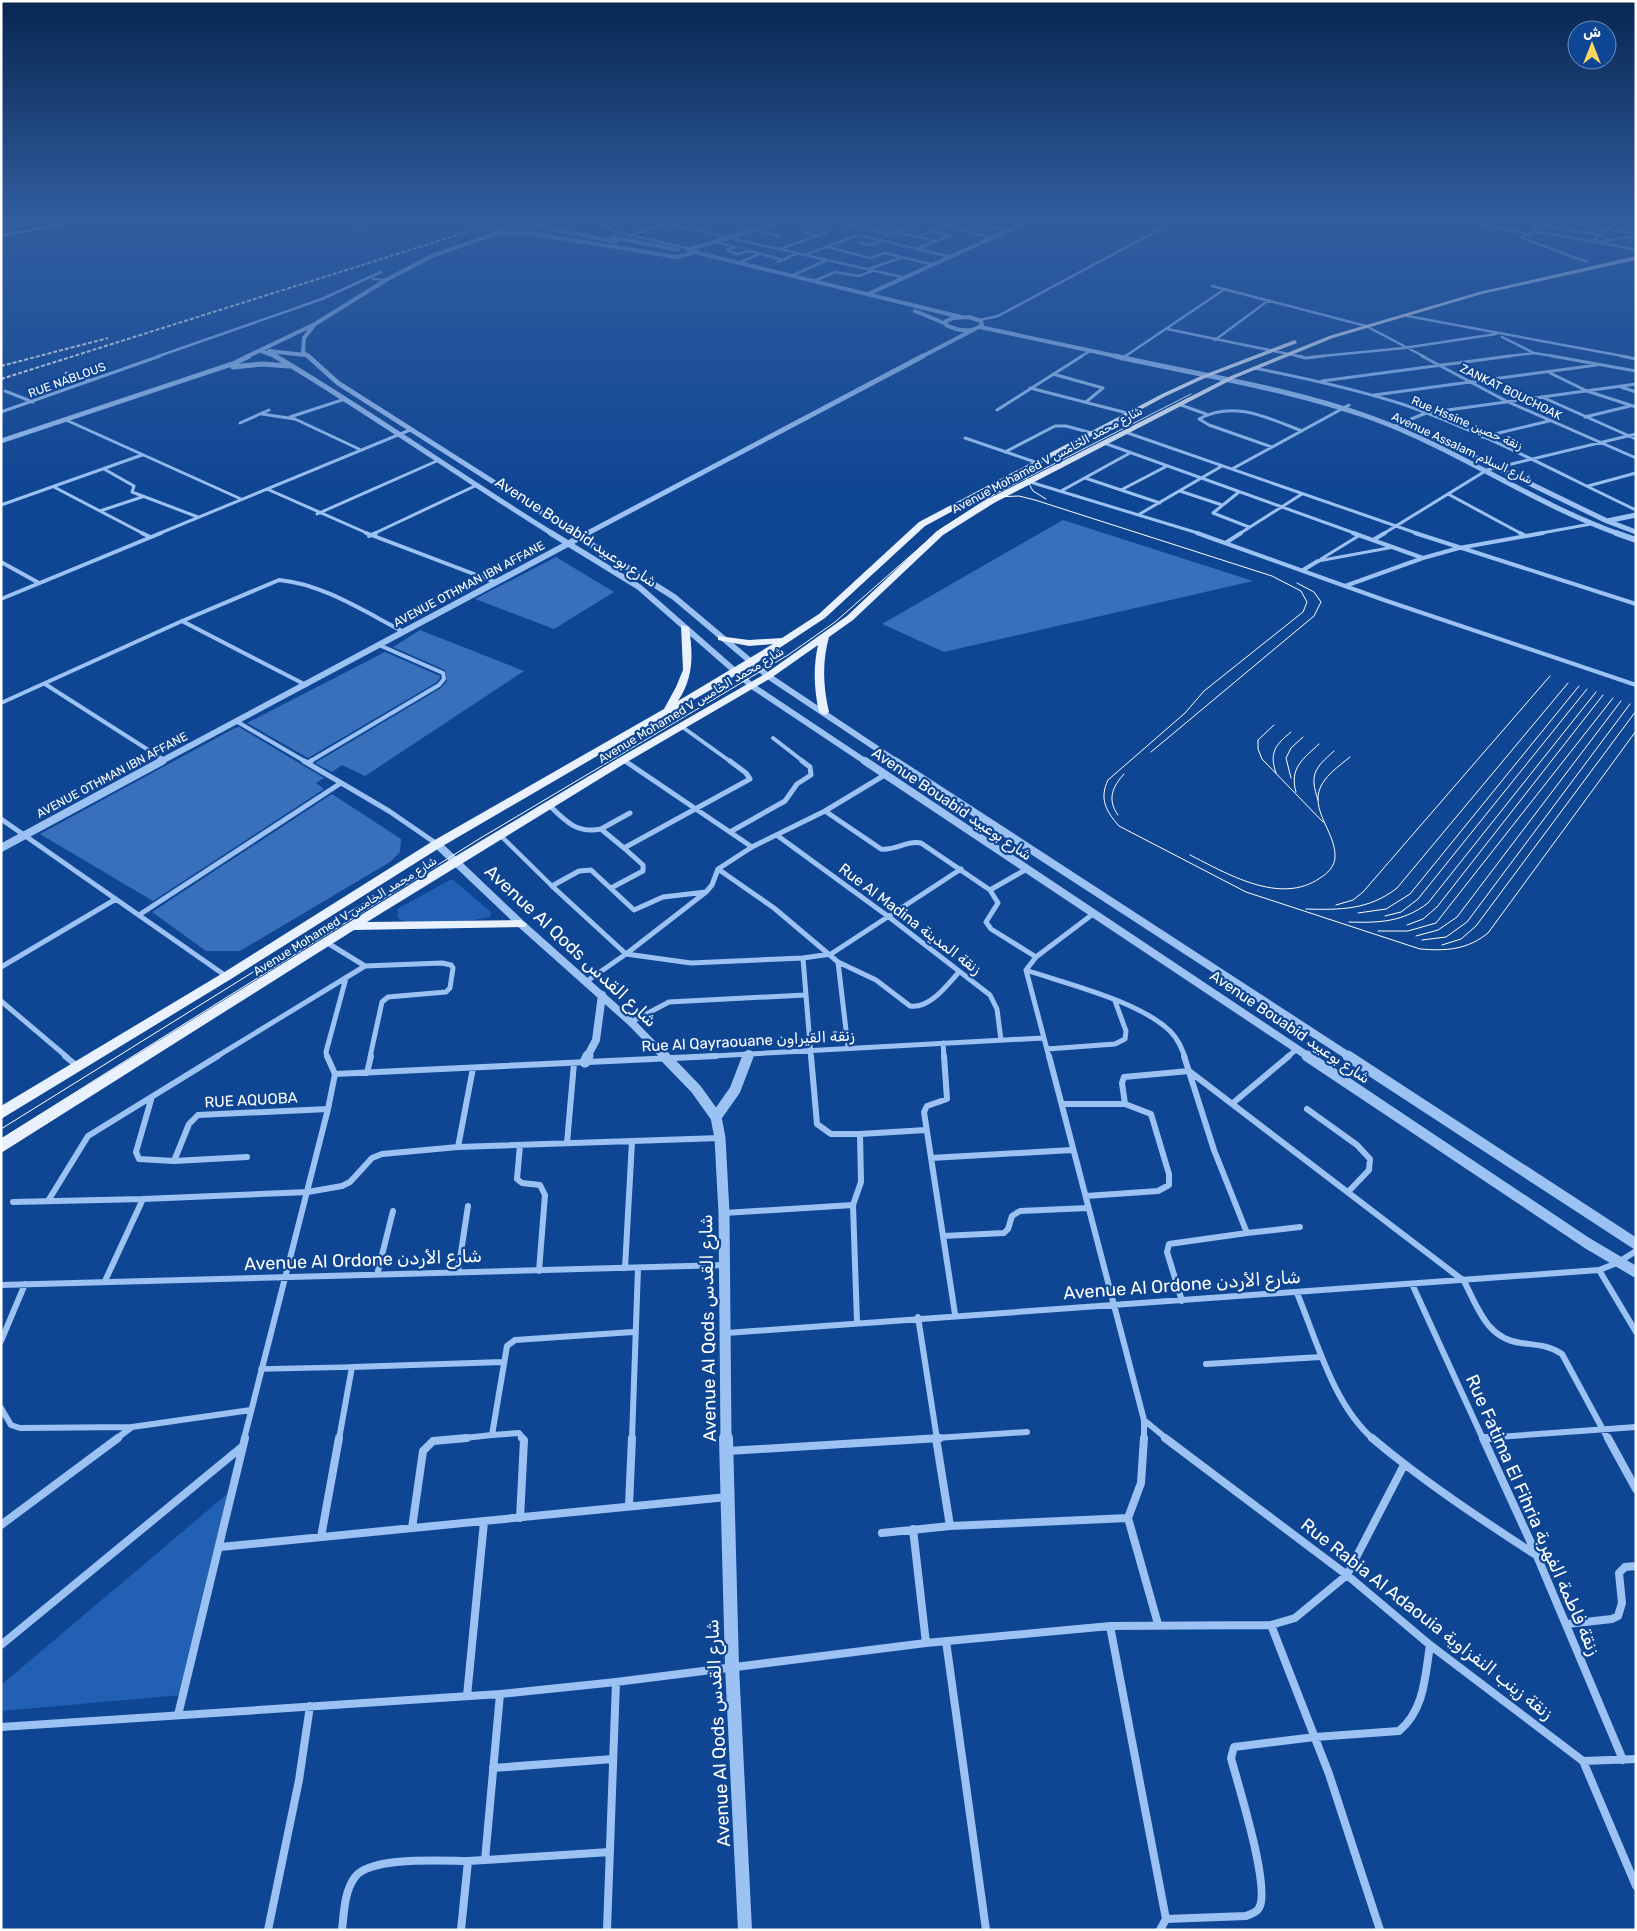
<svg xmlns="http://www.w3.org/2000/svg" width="1637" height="1931" font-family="Rubik,Cairo,sans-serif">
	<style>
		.green { fill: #2160b3 }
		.building { fill: #3870bc }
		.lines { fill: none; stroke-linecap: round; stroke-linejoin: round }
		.pedestrian-far3 { stroke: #9cc2f4; stroke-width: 2 }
		.pedestrian-far2 { stroke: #9cc2f4; stroke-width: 3 }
		.pedestrian-far1 { stroke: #9cc2f4; stroke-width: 4.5 }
		.pedestrian { stroke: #9cc2f4; stroke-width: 5.5 }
		.minor-far5 { stroke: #9cc2f4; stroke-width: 2.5 }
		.minor-far4 { stroke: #9cc2f4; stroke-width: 3 }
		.minor-far3 { stroke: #9cc2f4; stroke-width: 4 }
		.minor-far2 { stroke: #9cc2f4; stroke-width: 5 }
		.minor-far1 { stroke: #9cc2f4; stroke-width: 6 }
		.minor { stroke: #9cc2f4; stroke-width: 8 }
		.tertiary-far5 { stroke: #9cc2f4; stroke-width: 4 }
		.tertiary-far4 { stroke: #9cc2f4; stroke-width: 5 }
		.tertiary-far3 { stroke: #9cc2f4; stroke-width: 6 }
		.tertiary-far2 { stroke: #9cc2f4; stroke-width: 8 }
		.tertiary-far1 { stroke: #9cc2f4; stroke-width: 11 }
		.tertiary { stroke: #9cc2f4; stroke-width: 14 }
		.primary { fill: #e9f1ff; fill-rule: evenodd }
		.tram { stroke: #fff; stroke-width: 1 }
		.rail { stroke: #fff; stroke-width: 2; stroke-dasharray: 4 2; stroke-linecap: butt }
		.labels { text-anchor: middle; stroke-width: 4.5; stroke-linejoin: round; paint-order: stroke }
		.far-street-label { font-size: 12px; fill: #fff; stroke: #0f4694 }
		.street-label { font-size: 15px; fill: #fff; stroke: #0f4694 }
		.near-street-label { font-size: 18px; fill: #fff; stroke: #0f4694 }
	</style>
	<rect width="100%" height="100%" fill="#0f4694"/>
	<!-- green -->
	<path class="green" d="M 452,879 L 491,912 L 490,917 L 467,921 L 405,922 L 398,918 L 397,909 Z
		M 232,1490 L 182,1695 L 1,1711 L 1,1685 Z"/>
	<!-- building -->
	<path class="building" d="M 1063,520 L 1253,581 L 944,652 L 882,624 Z
		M 556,557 L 614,592 L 554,629 L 475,599 Z
		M 420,630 L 524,671 L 365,776 L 342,765 L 332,772 L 315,763 L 441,688 L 447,681 L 445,670 L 393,647 Z
		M 385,652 L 440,676 L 440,678 L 437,682 L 308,758 L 247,723 Z
		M 239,727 L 324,778 L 316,783 L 324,789 L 153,901 L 40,834 L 233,729 Z
		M 332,794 L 401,839 L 400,852 L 390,862 L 240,951 L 206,951 L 152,912 Z"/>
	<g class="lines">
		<!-- pedestrian-far3 -->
		<path class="pedestrian-far3" d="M 353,228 L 371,223
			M 373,279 L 386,280"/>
		<!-- pedestrian-far2 -->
		<path class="pedestrian-far2" d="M 1321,559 L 1360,535
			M 1318,561 L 1394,547"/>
		<!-- pedestrian-far1 -->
		<path class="pedestrian-far1" d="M 501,836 L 552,886"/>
		<!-- pedestrian -->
		<path class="pedestrian" d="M 261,1369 L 352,1367"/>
		<!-- minor-far5 -->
		<path class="minor-far5" d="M 582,220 L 608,226 L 627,220
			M 651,220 L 906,278
			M 830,220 L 888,234
			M 959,220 L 1008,231
			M 1462,220 L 1526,234
			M 1513,220 L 1599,235
			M 1552,220 L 1522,238 L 1587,262
			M 1556,220 L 1636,234
			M 1620,220 L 1593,241 L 1636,250
			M 608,226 L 612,231 L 691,249
			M 945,226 L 993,238
			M 863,227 L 883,220
			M 1,229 L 52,220
			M 757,230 L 779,236
			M 1532,231 L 1596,242 L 1636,236
			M 501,232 L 515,220
			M 895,232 L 936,241
			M 931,232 L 950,235
			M 631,235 L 666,224
			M 886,235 L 925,220
			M 815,236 L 804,232 L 835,221
			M 916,237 L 961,221
			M 715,242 L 734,247 L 727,250
			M 859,243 L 870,245 L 883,241
			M 827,247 L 871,258 L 885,253 L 934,265
			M 918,248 L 950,236
			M 779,249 L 826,233
			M 727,250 L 737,254 L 749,251 L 784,260
			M 805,255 L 858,235 L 951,257
			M 778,262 L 798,253
			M 738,263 L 760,254
			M 869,269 L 903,257
			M 791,276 L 827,260
			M 814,281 L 835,272 L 859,276 L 872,271
			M 1212,286 L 1366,326 L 1425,357
			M 1402,315 L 1628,357
			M 980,320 L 998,316 L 1177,220
			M 1167,329 L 1303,357
			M 1502,337 L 1534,353 L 1559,357
			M 1215,340 L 1269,300
			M 156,357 L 322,299 L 381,272
			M 1080,357 L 1090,351
			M 1124,357 L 1225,289
			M 1312,357 L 1404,348 L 1496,334
			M 1501,357 L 1534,353"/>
		<!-- minor-far4 -->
		<path class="minor-far4" d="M 1297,356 L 1306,358 L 1324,356
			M 1422,356 L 1506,401 L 1636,458
			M 1552,356 L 1636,371
			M 1621,356 L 1636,359
			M 1122,359 L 1126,356
			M 1254,368 C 1305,378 1356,389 1405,405 C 1485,433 1560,474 1636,510
			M 66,373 L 90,380
			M 1550,373 L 1587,391 L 1636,407
			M 1053,374 L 1103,388 L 1086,402
			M 1322,381 L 1510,356
			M 1621,387 L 1636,392
			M 1030,388 L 1127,413
			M 5,391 L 33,402
			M 1374,395 L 1597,365
			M 1542,397 L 1636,439
			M 1181,405 L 1206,414
			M 997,410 L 1082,356
			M 1,412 L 160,356
			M 262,414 L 295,419 L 359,449
			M 290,417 L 345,399
			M 1585,417 L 1630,406
			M 66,420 L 241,499
			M 240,423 L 269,410
			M 1394,426 L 1426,413 L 1636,384
			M 1125,432 L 1419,534
			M 1482,437 L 1549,421
			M 965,438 L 1035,462
			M 1104,443 L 1357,534
			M 1272,447 L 1209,425 L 1199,419 C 1234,400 1268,418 1302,431
			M 1005,452 L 1055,426 L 1066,426 L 1092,433
			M 104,469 L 134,486 L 132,492 L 198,517
			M 1232,469 L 1349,405
			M 1085,478 L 1160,503
			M 1030,482 L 1201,534
			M 1588,486 L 1636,473
			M 54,487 L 144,534
			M 267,489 L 369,534
			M 1121,490 L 1167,466
			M 1061,491 L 1130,453
			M 1180,491 L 1222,505
			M 1239,492 L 1213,513 L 1249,527
			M 1448,494 L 1522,534
			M 1,505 L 142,455
			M 100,511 L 142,497
			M 317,514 L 439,460
			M 1138,515 L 1222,466
			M 158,534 L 410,430
			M 373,534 L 477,485
			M 1239,534 L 1302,494
			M 1383,534 L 1487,470 L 1636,434
			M 1536,534 L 1591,524"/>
		<!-- minor-far3 -->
		<path class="minor-far3" d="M 142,533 L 150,537
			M 366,533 L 495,582
			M 1197,533 L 1384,600 L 1636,685
			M 1353,533 L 1423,558
			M 1415,533 L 1636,604
			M 1520,533 L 1524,535
			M 369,536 L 376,533
			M 1373,540 L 1385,533
			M 1227,542 L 1241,533
			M 1,562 L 39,583
			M 1303,570 L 1318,561
			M 1345,586 L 1423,558 L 1459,548 L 1543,533
			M 1,599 L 161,533
			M 182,621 L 306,685
			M 45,684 L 164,760
			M 1,703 L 182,621 L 279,580 C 323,584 365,612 404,632
			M 236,721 L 306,762
			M 681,726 L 731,762
			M 773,738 L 804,762
			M 623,760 L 626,762
			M 309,762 L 439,685 L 444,679 L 443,673 L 379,645"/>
		<!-- minor-far2 -->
		<path class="minor-far2" d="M 304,761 L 389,811 L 437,844
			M 625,761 L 752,847
			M 308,763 L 311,761
			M 549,805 C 565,821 577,834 601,829 L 624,848
			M 825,811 L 881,849 C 895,851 907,840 921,843 L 990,890
			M 1,819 L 226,976
			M 601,829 L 630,813
			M 730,832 L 785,801 L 797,784 L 811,775 L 810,767 L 802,761
			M 778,836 L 889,917 L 990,995 L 997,1009 L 1001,1040
			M 591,870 L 634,910 L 663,897 L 706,892 L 626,954 L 552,886 L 579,871 Z
			M 1025,870 L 990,890 L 998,903 L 986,922 L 991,929 L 1036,957
			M 611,888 L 643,871 L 643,865 L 624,848 L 750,779 L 746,773 L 730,761
			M 706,892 L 712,885 L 718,869
			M 139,915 L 341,783
			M 838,962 L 876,980 L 910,1006 C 930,1009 947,985 959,972
			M 365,966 L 442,963 L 451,965 L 453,968 L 450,988 L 446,992 L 388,997 L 382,1002 L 370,1057
			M 1,967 L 116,899
			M 1026,970 C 1067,984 1139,1001 1170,1031 C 1178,1039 1181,1047 1185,1057
			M 587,981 L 626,954 L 691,963 L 803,958
			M 1,1001 L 67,1057
			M 631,1022 L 669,1002 L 805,995
			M 943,1043 L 944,1057
			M 848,1047 L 838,962 L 774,908 L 718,869 L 752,847 L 825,811 L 883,776
			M 1047,1049 L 1115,1044 L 1125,1039 L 1126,1031 L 1115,1001
			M 216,1057 L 365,966 L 326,942
			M 327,1057 L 326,1052 L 346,978
			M 694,1057 L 1043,1038
			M 811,1057 L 803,958 L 831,954 L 961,869
			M 1049,1057 L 1026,970 L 1036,957 L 1093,914
			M 1287,1057 L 1296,1050"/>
		<!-- minor-far1 -->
		<path class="minor-far1" d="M 65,1056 L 77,1066
			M 944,1056 L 947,1099 L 927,1106 L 924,1112 L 955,1314
			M 1049,1056 L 1144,1420 L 1144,1439
			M 367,1073 L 371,1056
			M 335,1074 L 716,1056
			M 151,1100 L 136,1152 L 139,1159 L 174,1161 L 247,1157
			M 1233,1103 L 1289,1056
			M 1062,1104 L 1125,1104 L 1151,1114 L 1169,1174 L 1169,1185 L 1158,1191 L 1086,1196
			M 1125,1104 L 1122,1083 L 1124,1077 L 1189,1071 L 1464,1281 C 1478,1308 1487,1339 1521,1343 C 1536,1345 1549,1345 1562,1354 L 1608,1439
			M 1307,1109 L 1357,1145 L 1370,1159 L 1369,1170 L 1349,1191
			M 860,1134 L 926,1130
			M 567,1143 L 574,1063
			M 520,1145 L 517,1179 L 522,1183 L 540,1185 L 545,1195 L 539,1271
			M 458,1147 L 473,1068
			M 931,1158 L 1072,1150
			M 174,1161 L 189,1124 L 198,1115 L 328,1109
			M 48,1201 L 88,1136 L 218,1056
			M 13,1202 L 143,1199
			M 853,1205 L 857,1322
			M 724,1213 L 853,1205 L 861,1182 L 860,1134 L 831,1134 L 817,1124 L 811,1056
			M 1247,1233 L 1300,1227
			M 943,1236 L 1004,1233 L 1008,1229 L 1012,1216 L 1020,1211 L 1088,1208
			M 625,1268 L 632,1141
			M 1599,1270 L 1636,1332
			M 458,1272 L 468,1206
			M 377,1275 L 393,1211
			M 105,1281 L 143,1199 L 308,1192 L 342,1186 L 350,1182 L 372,1158 L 382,1154 L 458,1147 L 720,1138
			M 1412,1284 L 1483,1439
			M 1,1285 L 725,1265
			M 1297,1293 C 1317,1341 1333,1404 1373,1439
			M 1182,1301 L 1167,1252 L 1169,1244 L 1247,1233 L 1214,1150 L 1184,1056
			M 918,1317 L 937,1439
			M 726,1333 L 1599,1270 L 1617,1263 L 1636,1251
			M 1,1341 L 25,1284
			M 1206,1364 L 1321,1357
			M 1,1408 L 11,1425 L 20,1428 L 132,1427
			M 1144,1420 L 1167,1439
			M 1484,1438 L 1636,1427
			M 116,1439 L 132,1427 L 251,1410
			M 244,1439 L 328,1109 L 335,1074 L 327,1056
			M 339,1439 L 352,1367 L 503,1362
			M 455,1439 L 492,1435
			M 523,1439 L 519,1433 L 492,1435 L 507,1346 L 515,1340 L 633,1332
			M 632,1439 L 638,1268
			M 921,1439 L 1027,1432"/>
		<!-- minor -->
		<path class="minor" d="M 936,1438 L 950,1526
			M 1144,1438 L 1141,1483 L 1128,1518 L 1158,1624
			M 1165,1438 L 1347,1575 L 1430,1645 L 1583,1761 L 1636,1886
			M 1372,1438 C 1423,1481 1479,1518 1536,1555
			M 1483,1438 L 1537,1556 L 1623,1760
			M 1484,1438 L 1491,1438
			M 1608,1438 L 1636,1489
			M 728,1451 L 940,1438
			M 629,1506 L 632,1438
			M 520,1518 L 524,1440 L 522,1438
			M 1,1525 L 118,1438
			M 412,1528 L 423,1451 L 433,1441 L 467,1438
			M 913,1529 L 926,1643
			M 882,1533 L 950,1526 L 1128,1518
			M 321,1537 L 339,1438
			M 220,1547 L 727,1497
			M 1567,1624 L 1612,1619 L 1618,1616 L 1622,1603 L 1619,1573 L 1625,1567 L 1636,1566
			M 1271,1625 L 1329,1774 L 1380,1930
			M 1110,1626 L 1166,1919 L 1160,1930
			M 946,1641 L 986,1930
			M 1,1645 L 243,1446
			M 467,1696 L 484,1522
			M 178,1715 L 245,1438
			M 1,1727 L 500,1694 L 616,1682 L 926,1643 L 1110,1626 L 1271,1625 L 1295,1618 L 1347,1575 L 1404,1465
			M 1583,1761 L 1636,1759
			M 493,1768 L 613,1759
			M 485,1860 L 610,1852
			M 1166,1919 L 1246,1916 C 1251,1914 1256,1913 1259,1908 C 1271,1888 1238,1785 1231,1758 L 1234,1747 L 1315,1737 L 1399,1731 C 1425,1709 1425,1676 1430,1645
			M 268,1930 L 299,1780 L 310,1706
			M 342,1930 C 344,1913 344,1892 355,1877 C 371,1856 443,1861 468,1861
			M 461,1930 L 468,1861 L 485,1860 L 500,1694
			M 607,1930 L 616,1682"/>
		<!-- tertiary-far5 -->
		<path class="tertiary-far5" d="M 528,220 L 558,230 L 617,242
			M 1624,220 L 1636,222
			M 612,237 L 678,250
			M 687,250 L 787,220
			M 690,251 L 961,317
			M 868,294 L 1032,220
			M 915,311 L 944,323
			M 969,317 L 981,321 L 982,325 C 971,333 958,331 946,325 L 946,321 L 953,318 Z
			M 980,327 L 1120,357
			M 261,351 L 277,357
			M 269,351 L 305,355
			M 246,357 L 315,324 L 386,280 L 432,256 L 497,233 L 528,233 L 677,257 L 693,253
			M 309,357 L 303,352 L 304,338 L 315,324
			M 921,357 L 975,329"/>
		<!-- tertiary-far4 -->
		<path class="tertiary-far4" d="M 275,356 C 370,412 459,476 553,534
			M 308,356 L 338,383 L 575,534
			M 1115,356 C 1199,375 1287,388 1369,417 C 1456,448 1532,503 1619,534
			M 233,367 L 262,364 L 289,366
			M 1,441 L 235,363 L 249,356
			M 1450,445 L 1607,521 L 1636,532
			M 1607,521 L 1636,515
			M 586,534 L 923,356"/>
		<!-- tertiary-far3 -->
		<path class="tertiary-far3" d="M 551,533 L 639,587 L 752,686 L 866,762
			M 573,533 L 674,597 L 768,676 L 897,762
			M 1616,533 L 1636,540
			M 160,762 L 588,533"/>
		<!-- tertiary-far2 -->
		<path class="tertiary-far2" d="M 865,761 L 1309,1057
			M 895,761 L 1350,1057
			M 437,844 L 521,924 L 631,1022 L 665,1057
			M 1,848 L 162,761
			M 587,1057 L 596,1040 L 602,995
			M 748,1057 L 749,1054"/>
		<!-- tertiary-far1 -->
		<path class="tertiary-far1" d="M 664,1056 L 696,1089 L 716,1117 L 720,1138 L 724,1213 L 726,1439
			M 1307,1056 L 1587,1243 L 1636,1272
			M 1348,1056 L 1636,1244
			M 585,1062 L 588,1056
			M 716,1117 L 735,1090 L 748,1056"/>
		<!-- tertiary -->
		<path class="tertiary" d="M 726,1438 L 732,1667 L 745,1930"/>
		<!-- primary -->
		<path class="primary" d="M 80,220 L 91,220 L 1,237 L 1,234 Z
			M 1636,256 L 1636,260 L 1482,294 L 1333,338 L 1235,378 L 994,503 L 943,535 L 853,620 L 829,637 C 822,662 823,686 829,712 L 827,714 L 824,715 L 819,712 C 814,689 813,668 818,645 L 771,678 L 627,762 L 367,922 L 521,920 L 527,924 L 525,927 L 354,930 L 1,1153 L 1,1139 L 451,859 L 619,758 L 765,674 L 847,616 L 937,531 L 988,499 L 1231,376 L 1329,336 L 1479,292 Z
			M 1295,340 L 1297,343 L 1205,378 L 1166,396 L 925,526 L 825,618 L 755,664 L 441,847 L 231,979 L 1,1119 L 1,1106 L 223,973 L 433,841 L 664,709 L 676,687 L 683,670 L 681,625 L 689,627 C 693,655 694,676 678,701 L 773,644 L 749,646 L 718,640 L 718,636 L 749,640 L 782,638 L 819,614 L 919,522 L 1162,394 L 1201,376 Z"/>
		<!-- tram -->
		<path class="tram" d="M 1026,478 L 1033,491 L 1046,499
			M 994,497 L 1019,496 L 1035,500 L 1272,576 L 1301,591 L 1307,602 L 1303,612 L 1204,691 L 1185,713 L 1108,780 C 1099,799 1106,811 1119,826 L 1246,892 L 1420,949 C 1446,951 1467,950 1488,933 L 1636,731
			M 1274,725 L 1258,740 L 1258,749 L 1262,759 L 1323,822
			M 1151,752 L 1314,616 L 1321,602 L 1314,592 L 1297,583
			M 1276,773 C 1269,753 1275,745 1291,732
			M 1291,778 L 1286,758 L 1291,748 L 1303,737
			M 1296,792 C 1289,768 1303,759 1319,744
			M 1318,800 C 1309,774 1315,768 1334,751
			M 1118,815 C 1107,800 1112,787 1124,774
			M 1190,855 C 1226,873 1280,906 1320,878 C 1327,874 1335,866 1335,857 C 1336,834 1313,814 1319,791 C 1323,777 1339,766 1350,757
			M 1336,905 L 1353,900 L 1363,892 L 1550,676
			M 1306,909 C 1340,910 1369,910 1397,888 L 1568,683
			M 1358,913 L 1386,909 L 1410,894 L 1579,686
			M 1385,916 L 1401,912 L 1418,899 L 1587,689
			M 1349,922 C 1380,923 1403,922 1428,903 L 1596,692
			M 1407,925 L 1423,919 L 1437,907 L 1603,695
			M 1378,931 L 1408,931 L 1436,923 L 1613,698
			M 1416,936 L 1438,930 L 1457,917 L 1621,701
			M 1422,940 L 1446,937 L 1467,922 L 1630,704
			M 1442,945 L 1461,939 L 1476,926 L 1636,711
			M 1,1129 L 372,898
			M 1,1139 L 479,839 L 788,655 L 835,622 L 941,529 L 995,494 L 1191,394"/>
		<!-- rail -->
		<path class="rail" d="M 1,366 L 108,338
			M 1,379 L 505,220"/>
	</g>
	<!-- sky -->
	<linearGradient id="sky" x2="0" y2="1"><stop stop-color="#082651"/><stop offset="0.45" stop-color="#315d9f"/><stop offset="1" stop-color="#315d9f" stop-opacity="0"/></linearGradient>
	<rect width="1637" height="490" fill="url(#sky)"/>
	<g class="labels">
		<!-- far-street labels -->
		<g class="far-street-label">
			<text transform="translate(67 380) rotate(-20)" y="4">RUE NABLOUS</text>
			<text transform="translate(1511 392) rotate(26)" y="4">ZANKAT BOUCHOAK</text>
			<text transform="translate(1467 423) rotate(23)" y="4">Rue Hssine زنقة حصين</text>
			<text transform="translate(1462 448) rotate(25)" y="4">Avenue Assalam شارع السلام</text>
			<text transform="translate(1047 460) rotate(-28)" y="4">Avenue Mohamed V شارع محمد الخامس</text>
			<text transform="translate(469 584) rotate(-28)" y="4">AVENUE OTHMAN IBN AFFANE</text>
			<text transform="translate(691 705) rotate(-31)" y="4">Avenue Mohamed V شارع محمد الخامس</text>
			<text transform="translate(112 775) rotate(-28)" y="4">AVENUE OTHMAN IBN AFFANE</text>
			<text transform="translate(345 916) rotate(-32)" y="4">Avenue Mohamed V شارع محمد الخامس</text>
		</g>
		<!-- street labels -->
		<g class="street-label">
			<text transform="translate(576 532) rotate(33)" y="5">Avenue Bouabid شارع بوعبيد</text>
			<text transform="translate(952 804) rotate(34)" y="5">Avenue Bouabid شارع بوعبيد</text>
			<text transform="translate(910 919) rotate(37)" y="5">Rue Al Madina زنقة المدينة</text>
			<text transform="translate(1290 1027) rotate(34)" y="5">Avenue Bouabid شارع بوعبيد</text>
			<text transform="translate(748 1041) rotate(-3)" y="5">Rue Al Qayraouane زنقة القيراون</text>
			<text transform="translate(251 1100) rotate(-3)" y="5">RUE AQUOBA</text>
		</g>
		<!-- near-street labels -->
		<g class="near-street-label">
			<text transform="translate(571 946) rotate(43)" y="6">Avenue Al Qods شارع القدس</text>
			<text transform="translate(363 1260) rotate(-2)" y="6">Avenue Al Ordone شارع الأردن</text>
			<text transform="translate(1182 1285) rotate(-4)" y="6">Avenue Al Ordone شارع الأردن</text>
			<text transform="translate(708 1328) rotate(-91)" y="6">Avenue Al Qods شارع القدس</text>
			<text transform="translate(1533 1515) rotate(66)" y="6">Rue Fatima El Fihria زنقة فاطمة الفهربة</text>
			<text transform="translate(1427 1619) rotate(38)" y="6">Rue Rabia Al Adaouia زنقة زينب النفزاوية</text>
			<text transform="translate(718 1733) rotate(-93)" y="6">Avenue Al Qods شارع القدس</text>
		</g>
	</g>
	<!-- border -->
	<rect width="1637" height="1931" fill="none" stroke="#ffffff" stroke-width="5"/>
	<!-- north arrow -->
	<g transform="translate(1592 45)"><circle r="24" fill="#0f4694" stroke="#6f90bf"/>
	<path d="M0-4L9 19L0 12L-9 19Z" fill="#ffd45f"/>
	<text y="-8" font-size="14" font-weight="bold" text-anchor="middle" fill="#ffffff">ش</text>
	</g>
</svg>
